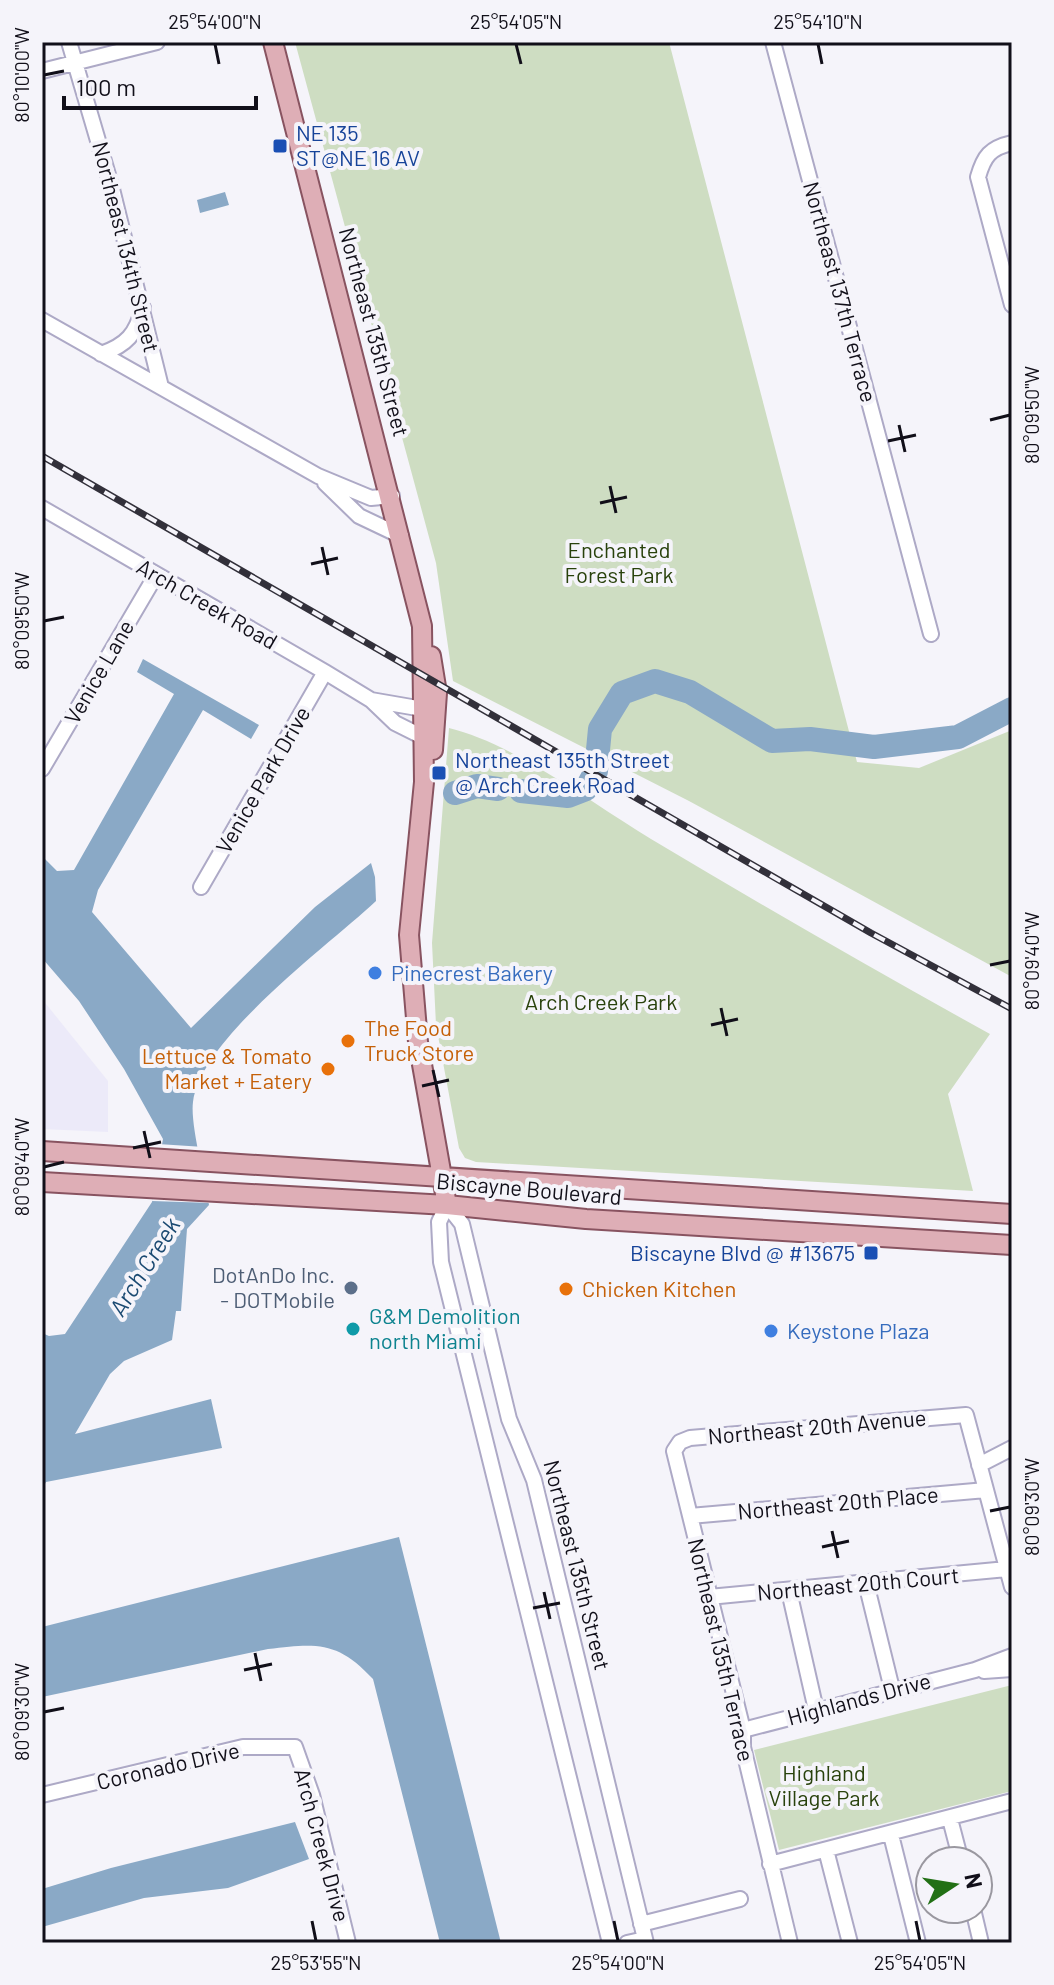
<svg xmlns="http://www.w3.org/2000/svg" width="1054" height="1985" font-family="Barlow,sans-serif">
	<style>
		.built { fill: #eceaf9 }
		.green { fill: #ceddc2 }
		.water { fill: #8aa9c6 }
		.pier { fill: #f5f4fa }
		.lines { fill: none; stroke-linecap: round; stroke-linejoin: round }
		.river { stroke: #8aa9c6; stroke-width: 24 }
		.minor-casing { stroke: #ada9c6; stroke-width: 18 }
		.major-casing { stroke: #885360; stroke-width: 22 }
		.minor { stroke: #fff; stroke-width: 14 }
		.major { stroke: #deaeb6; stroke-width: 18 }
		.rail-casing { stroke: #32303a; stroke-width: 7 }
		.rail { stroke: #f5f4fa; stroke-width: 4; stroke-dasharray: 12; stroke-linecap: butt }
		.ticks { fill: none; stroke: #110f19; stroke-width: 3 }
		.transit-dot { fill: #1a4fb4; stroke: #f5f4fa; stroke-width: 3 }
		.shop-dot { fill: #3f7fe0; stroke: #f5f4fa; stroke-width: 3 }
		.food-dot { fill: #e8710a; stroke: #f5f4fa; stroke-width: 3 }
		.service-dot { fill: #5c6f8a; stroke: #f5f4fa; stroke-width: 3 }
		.culture-dot { fill: #0f9aa8; stroke: #f5f4fa; stroke-width: 3 }
		.labels { text-anchor: middle; stroke-width: 8; stroke-linejoin: round; paint-order: stroke }
		.transit-label { font-size: 22px; fill: #164399; stroke: #f5f4fa; text-anchor: start }
		.street-label { font-size: 22px; fill: #110f19; stroke: #f5f4fa }
		.park-label { font-size: 22px; fill: #29420c; stroke: #f5f4fa }
		.shop-label { font-size: 22px; fill: #366cbe; stroke: #f5f4fa; text-anchor: start }
		.food-label { font-size: 22px; fill: #c56008; stroke: #f5f4fa; text-anchor: start }
		.service-label { font-size: 22px; fill: #4e5e75; stroke: #f5f4fa; text-anchor: end }
		.culture-label { font-size: 22px; fill: #0d838f; stroke: #f5f4fa; text-anchor: start }
		.water-label { font-size: 24px; font-style: italic; fill: #1b4a72; stroke: #f5f4fa }
		.neatline { fill: none; stroke: #110f19; stroke-width: 3 }
		.ticks-label { font-size: 20px; text-anchor: middle; fill: #110f19 }
	</style>
	<rect width="100%" height="100%" fill="#f5f4fa"/>
	<!-- built -->
	<path class="built" d="M 42,999 L 108,1081 L 108,1132 L 42,1129 Z"/>
	<!-- green -->
	<path class="green" d="M 295,42 L 669,42 L 857,762 L 919,768 L 1012,730 L 1012,977 L 689,801 L 453,681 L 436,563 Z
		M 449,728 C 513,743 593,804 651,839 C 763,906 876,971 990,1034 L 948,1094 L 973,1191 L 476,1162 L 465,1158 L 459,1148 L 436,1025 L 432,943 Z
		M 1012,1685 L 1012,1791 L 779,1850 L 754,1750 Z"/>
	<!-- water -->
	<path class="water" d="M 225,192 L 229,205 L 200,213 L 197,200 Z
		M 143,659 L 259,725 L 251,739 L 203,710 L 98,890 L 92,912 L 191,1028 L 315,907 L 371,863 L 375,877 L 376,901 C 328,946 201,1038 193,1102 C 190,1124 205,1179 209,1205 L 187,1229 L 181,1311 L 176,1311 L 172,1340 L 124,1361 L 110,1374 L 75,1434 L 211,1399 L 222,1448 L 46,1482 L 42,1489 L 42,1333 L 49,1336 L 65,1334 L 152,1202 L 163,1139 L 124,1069 L 79,1001 L 42,958 L 42,856 L 57,871 L 74,870 L 174,694 L 137,672 Z
		M 399,1537 L 501,1943 L 440,1943 L 373,1679 C 338,1641 317,1643 268,1649 L 42,1697 L 42,1627 Z
		M 295,1822 L 309,1859 L 228,1888 L 144,1898 L 42,1927 L 42,1889 L 111,1868 Z"/>
	<!-- pier -->
	<path class="pier" d="M 158,1144 L 204,1147 L 212,1203 L 152,1201 Z"/>
	<g class="lines">
		<!-- river -->
		<path class="river" d="M 521,791 L 568,796 L 586,789 L 596,771 L 600,729 L 622,693 L 655,681 L 690,692 L 772,741 L 810,739 L 874,747 L 958,737 L 1012,709
			M 455,793 L 477,786 L 498,789"/>
		<!-- minor casing -->
		<g class="minor-casing">
			<path id="minor" d="M 69,42 L 111,185 L 161,387
				M 773,42 L 931,634
				M 42,71 L 157,42
				M 1012,143 C 990,148 984,156 978,177 L 1012,305
				M 42,320 L 318,476 L 371,498 L 392,496
				M 101,354 C 127,345 136,334 143,308
				M 325,483 L 359,516 L 401,536
				M 42,508 L 325,672 L 371,700 L 395,723 L 423,737
				M 371,700 L 423,709
				M 42,769 L 156,575
				M 201,887 L 325,672
				M 979,1465 L 1012,1448
				M 690,1516 L 986,1490
				M 866,1583 L 892,1689
				M 789,1591 L 816,1710
				M 709,1597 L 1007,1569
				M 984,1671 L 1012,1669
				M 743,1730 L 975,1670 L 1012,1656
				M 42,1795 L 243,1747 L 295,1747 L 312,1795 L 348,1943
				M 950,1819 L 961,1861
				M 891,1835 L 918,1943
				M 826,1850 L 850,1943
				M 770,1864 L 1012,1801
				M 973,1909 L 981,1943
				M 641,1924 L 740,1899
				M 610,1943 L 441,1262 L 439,1222 L 447,1205 L 462,1224 L 509,1419 L 534,1480 L 646,1943
				M 627,1943 L 645,1939
				M 790,1943 L 743,1747 L 743,1730 L 674,1451 L 680,1442 L 690,1438 L 966,1415 L 1012,1587"/>
		</g>
		<!-- major casing -->
		<g class="major-casing">
			<path id="major" d="M 273,42 L 422,626 L 424,782 L 409,935 L 418,1042 L 447,1205
				M 431,656 L 437,693 L 433,750
				M 42,1151 L 1012,1214
				M 42,1182 L 447,1205 L 586,1219 L 1012,1245"/>
		</g>
		<!-- minor -->
		<use href="#minor" class="minor"/>
		<!-- major -->
		<use href="#major" class="major"/>
		<!-- rail casing -->
		<g class="rail-casing">
			<path id="rail" d="M 42,456 L 871,933 L 1012,1009"/>
		</g>
		<!-- rail -->
		<use href="#rail" class="rail"/>
	</g>
	<!-- ticks -->
	<path class="ticks" d="M 215,44 L 219,64M 516,44 L 521,64M 818,44 L 822,64M 44,75 L 64,71M 990,420 L 1010,415M 899,425 L 905,452M 888,441 L 916,435M 610,486 L 616,513M 600,503 L 627,497M 322,547 L 328,575M 311,564 L 338,558M 44,621 L 64,617M 990,965 L 1010,961M 721,1008 L 727,1036M 711,1025 L 738,1019M 433,1070 L 439,1097M 422,1086 L 449,1080M 144,1131 L 150,1158M 133,1148 L 161,1142M 44,1167 L 64,1162M 990,1511 L 1010,1507M 832,1531 L 838,1558M 822,1547 L 849,1541M 544,1592 L 550,1619M 533,1608 L 560,1603M 255,1653 L 261,1681M 244,1670 L 272,1664M 44,1712 L 64,1708M 312,1921 L 316,1941M 614,1921 L 618,1941M 916,1921 L 920,1941"/>
	<!-- markers -->
	<g class="transit-dot">
		<rect x="272" y="138" width="16" height="16" rx="4"/>
		<rect x="431" y="765" width="16" height="16" rx="4"/>
		<rect x="863" y="1245" width="16" height="16" rx="4"/>
	</g>
	<g class="shop-dot">
		<circle cx="375" cy="973" r="8"/>
		<circle cx="771" cy="1331" r="8"/>
	</g>
	<g class="food-dot">
		<circle cx="348" cy="1041" r="8"/>
		<circle cx="328" cy="1069" r="8"/>
		<circle cx="566" cy="1289" r="8"/>
	</g>
	<circle class="service-dot" cx="351" cy="1288" r="8"/>
	<circle class="culture-dot" cx="353" cy="1329" r="8"/>
	<g class="labels">
		<!-- transit labels -->
		<g class="transit-label">
			<text x="296" y="141">NE 135<tspan x="296" dy="25">ST@NE 16 AV</tspan></text>
			<text x="455" y="768">Northeast 135th Street<tspan x="455" dy="25">@ Arch Creek Road</tspan></text>
			<text x="855" y="1261" text-anchor="end">Biscayne Blvd @ #13675</text>
		</g>
		<!-- street labels -->
		<g class="street-label">
			<text transform="translate(126 247) rotate(76)" y="8">Northeast 134th Street</text>
			<text transform="translate(840 292) rotate(75)" y="8">Northeast 137th Terrace</text>
			<text transform="translate(374 332) rotate(75)" y="8">Northeast 135th Street</text>
			<text transform="translate(207 604) rotate(30)" y="8">Arch Creek Road</text>
			<text transform="translate(99 672) rotate(-60)" y="8">Venice Lane</text>
			<text transform="translate(263 780) rotate(-60)" y="8">Venice Park Drive</text>
			<text transform="translate(529 1189) rotate(5)" y="8">Biscayne Boulevard</text>
			<text transform="translate(817 1427) rotate(-5)" y="8">Northeast 20th Avenue</text>
			<text transform="translate(838 1503) rotate(-5)" y="8">Northeast 20th Place</text>
			<text transform="translate(577 1565) rotate(76)" y="8">Northeast 135th Street</text>
			<text transform="translate(858 1584) rotate(-5)" y="8">Northeast 20th Court</text>
			<text transform="translate(721 1650) rotate(77)" y="8">Northeast 135th Terrace</text>
			<text transform="translate(859 1699) rotate(-15)" y="8">Highlands Drive</text>
			<text transform="translate(168 1766) rotate(-13)" y="8">Coronado Drive</text>
			<text transform="translate(322 1845) rotate(75)" y="8">Arch Creek Drive</text>
		</g>
		<!-- park labels -->
		<g class="park-label">
			<text x="619" y="558">Enchanted<tspan x="619" dy="25">Forest Park</tspan></text>
			<text x="601" y="1010">Arch Creek Park</text>
			<text x="824" y="1781">Highland<tspan x="824" dy="25">Village Park</tspan></text>
		</g>
		<!-- shop labels -->
		<g class="shop-label">
			<text x="391" y="981">Pinecrest Bakery</text>
			<text x="787" y="1339">Keystone Plaza</text>
		</g>
		<!-- food labels -->
		<g class="food-label">
			<text x="364" y="1036">The Food<tspan x="364" dy="25">Truck Store</tspan></text>
			<text x="312" y="1064" text-anchor="end">Lettuce &amp; Tomato<tspan x="312" dy="25">Market + Eatery</tspan></text>
			<text x="582" y="1297">Chicken Kitchen</text>
		</g>
		<!-- service labels -->
		<g class="service-label">
			<text x="335" y="1283">DotAnDo Inc.<tspan x="335" dy="25">- DOTMobile</tspan></text>
		</g>
		<!-- culture labels -->
		<g class="culture-label">
			<text x="369" y="1324">G&amp;M Demolition<tspan x="369" dy="25">north Miami</tspan></text>
		</g>
		<!-- water labels -->
		<g class="water-label">
			<text transform="translate(145 1267) rotate(-58)" y="8">Arch Creek</text>
		</g>
	</g>
	<!-- border -->
	<rect width="1054" height="1985" fill="none" stroke="#f5f4fa" stroke-width="88"/>
	<!-- north arrow -->
	<g transform="translate(954 1885) rotate(78)"><circle r="38" fill="#f5f4fa" stroke="#9a98a0" stroke-width="2"/>
	<path d="M0-6L14 30L0 20L-14 30Z" fill="#227015"/>
	<text y="-12" font-size="22" font-weight="bold" text-anchor="middle" fill="#110f19">N</text>
	</g>
	<!-- scale -->
	<path d="M64 96v12h192v-12" fill="none" stroke="#110f19" stroke-width="4"/>
	<text x="76" y="96" font-size="24" fill="#110f19" stroke="#f5f4fa" stroke-width="6" paint-order="stroke">100 m</text>
	<rect x="44" y="44" width="966" height="1897" class="neatline"/>
	<g class="ticks-label">
		<text x="215" y="29">25°54'00"N</text>
		<text x="516" y="29">25°54'05"N</text>
		<text x="818" y="29">25°54'10"N</text>
		<text transform="translate(22 75) rotate(-90)" y="7">80°10'00"W</text>
		<text transform="translate(1032 415) rotate(-90)" y="7">80°09'50"W</text>
		<text transform="translate(22 621) rotate(-90)" y="7">80°09'50"W</text>
		<text transform="translate(1032 961) rotate(-90)" y="7">80°09'40"W</text>
		<text transform="translate(22 1167) rotate(-90)" y="7">80°09'40"W</text>
		<text transform="translate(1032 1507) rotate(-90)" y="7">80°09'30"W</text>
		<text transform="translate(22 1712) rotate(-90)" y="7">80°09'30"W</text>
		<text x="316" y="1970">25°53'55"N</text>
		<text x="618" y="1970">25°54'00"N</text>
		<text x="920" y="1970">25°54'05"N</text>
	</g>
</svg>
